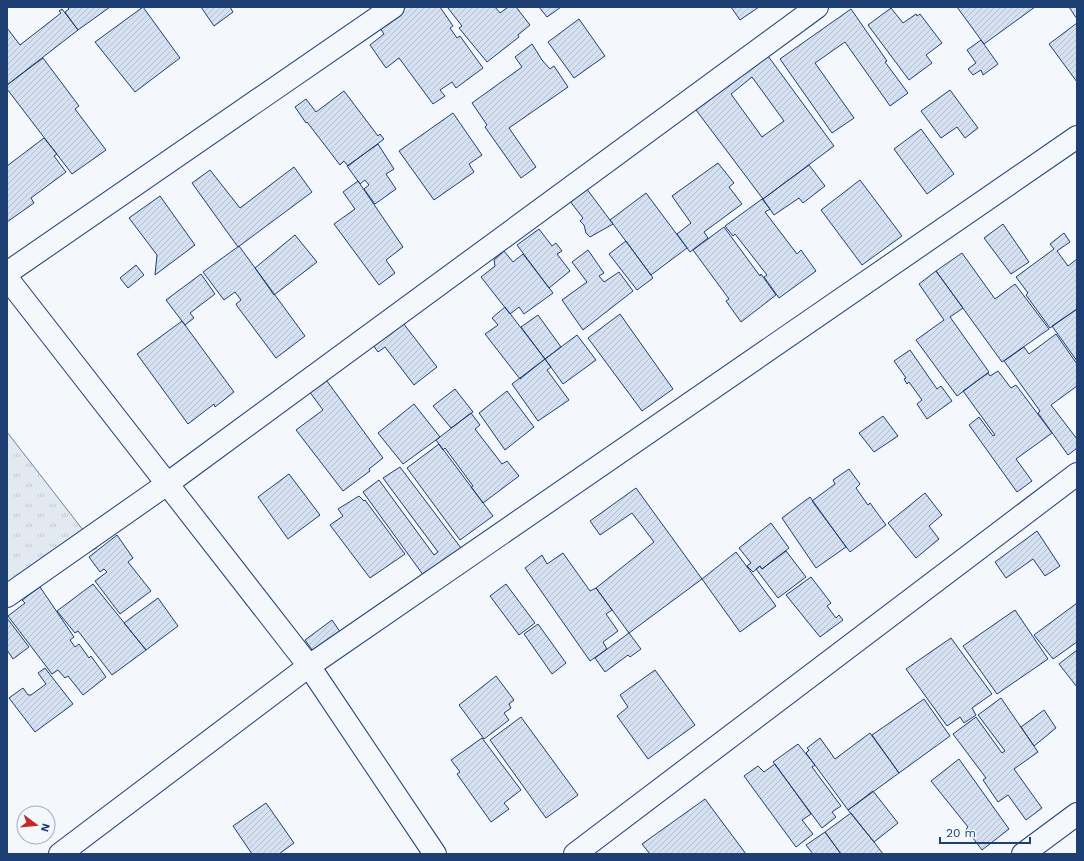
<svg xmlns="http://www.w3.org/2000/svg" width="1084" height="861" font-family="'Work Sans',sans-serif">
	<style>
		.grass { fill: url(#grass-tufts); stroke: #687fa3 }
		.building { fill: url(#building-hatch); stroke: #1d3f73; fill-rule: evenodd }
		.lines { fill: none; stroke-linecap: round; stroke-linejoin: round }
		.minor-casing { stroke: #1d3f73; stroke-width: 24 }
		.minor { stroke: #f4f7fb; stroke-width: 22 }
	</style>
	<defs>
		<pattern id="grass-tufts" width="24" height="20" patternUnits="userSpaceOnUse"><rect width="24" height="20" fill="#e3e9f0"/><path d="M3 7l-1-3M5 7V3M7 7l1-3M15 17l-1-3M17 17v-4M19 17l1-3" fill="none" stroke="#c2c9d1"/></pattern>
		<pattern id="building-hatch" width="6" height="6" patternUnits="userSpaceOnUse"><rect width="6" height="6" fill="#d5e0f0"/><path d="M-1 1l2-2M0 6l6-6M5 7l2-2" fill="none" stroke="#b6c1d1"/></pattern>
	</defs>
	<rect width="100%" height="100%" fill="#f4f7fb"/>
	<!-- grass -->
	<path class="grass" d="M 7,432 L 97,548 L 7,593 Z"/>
	<!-- building -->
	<path class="building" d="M 67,7 L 110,7 L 78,30 L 65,12 L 69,9 Z
		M 143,7 L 180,58 L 135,92 L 95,42 Z
		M 201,7 L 230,7 L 233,12 L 214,26 Z
		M 397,7 L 440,7 L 453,26 L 450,28 L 457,38 L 460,36 L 483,68 L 456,88 L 452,82 L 440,90 L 445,96 L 433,104 L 399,58 L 386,68 L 370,45 L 384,34 L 375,21 Z
		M 449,7 L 495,7 L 500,13 L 508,7 L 516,7 L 530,25 L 518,35 L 519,37 L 487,62 L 459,28 L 462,26 L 448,8 Z
		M 539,7 L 561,7 L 547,17 Z
		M 731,7 L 759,7 L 740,20 Z
		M 957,7 L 1035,7 L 984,44 Z
		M 1069,7 L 1077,7 L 1077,19 Z
		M 891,8 L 903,23 L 916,14 L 917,16 L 920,14 L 942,43 L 926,55 L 932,63 L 909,80 L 868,25 Z
		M 62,9 L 78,30 L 7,85 L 7,28 L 20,45 L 61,13 L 59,11 Z
		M 851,9 L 887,61 L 885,62 L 908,93 L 890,106 L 845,42 L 815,63 L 854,118 L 832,133 L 780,59 Z
		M 579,19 L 605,56 L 574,78 L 548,42 Z
		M 1077,23 L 1077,82 L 1049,44 Z
		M 981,40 L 998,64 L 983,75 L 981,70 L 973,75 L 968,69 L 976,63 L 967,50 Z
		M 532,44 L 542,60 L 550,69 L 554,66 L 568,87 L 509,128 L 536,167 L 521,178 L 485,127 L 487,125 L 472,103 L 522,67 L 515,57 Z
		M 768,56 L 834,146 L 763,199 L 696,110 ZM 752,77 L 784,121 L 762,137 L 731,94 Z
		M 43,58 L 79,106 L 75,109 L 106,150 L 72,174 L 7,89 L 7,85 Z
		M 950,90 L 978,128 L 965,138 L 957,127 L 941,138 L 921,111 Z
		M 344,91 L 378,136 L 380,134 L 384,139 L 348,166 L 344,161 L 340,165 L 307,122 L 306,123 L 295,107 L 306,99 L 316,112 Z
		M 453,113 L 482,155 L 469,164 L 474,172 L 434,200 L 399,151 Z
		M 921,129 L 954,174 L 927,194 L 894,149 Z
		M 44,138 L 57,154 L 54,156 L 66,172 L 31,198 L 34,203 L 7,222 L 7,166 Z
		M 378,144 L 394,169 L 386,174 L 396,189 L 375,204 L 364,189 L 369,185 L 365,180 L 360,184 L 347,166 Z
		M 718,163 L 734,183 L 729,187 L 742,204 L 704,232 L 708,238 L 690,252 L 677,234 L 691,223 L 672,196 Z
		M 809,165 L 825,186 L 803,203 L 799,198 L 774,215 L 763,199 Z
		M 294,167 L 312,192 L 238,247 L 192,183 L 210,170 L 240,208 Z
		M 860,180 L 902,236 L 862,265 L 821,210 Z
		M 358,181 L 403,247 L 386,260 L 395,273 L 379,285 L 334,224 L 355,209 L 343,192 Z
		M 586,188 L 613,224 L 590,237 L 586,233 L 584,225 L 580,221 L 583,218 L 569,200 Z
		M 646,193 L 687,248 L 651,275 L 610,220 Z
		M 160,196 L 195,245 L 155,275 L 157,255 L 129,218 Z
		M 762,199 L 770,209 L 765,212 L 797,254 L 801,250 L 816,271 L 779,298 L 764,277 L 767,275 L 735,234 L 733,236 L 725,226 Z
		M 1003,224 L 1029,262 L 1011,274 L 984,238 Z
		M 724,227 L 760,276 L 761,274 L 776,295 L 741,322 L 726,301 L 729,299 L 693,250 Z
		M 539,229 L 552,246 L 556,243 L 562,251 L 557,254 L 570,271 L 549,288 L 517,245 Z
		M 1064,233 L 1070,242 L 1057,251 L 1068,266 L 1077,259 L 1077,309 L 1050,328 L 1026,295 L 1028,293 L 1016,277 L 1054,249 L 1050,244 Z
		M 295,235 L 317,262 L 274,295 L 255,268 Z
		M 626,241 L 653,278 L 637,290 L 609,254 Z
		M 239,246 L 305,336 L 276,358 L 237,306 L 236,304 L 241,300 L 235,292 L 224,300 L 203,272 Z
		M 588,250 L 604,273 L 599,276 L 604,282 L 619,272 L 633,291 L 583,330 L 562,300 L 587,282 L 572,262 Z
		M 504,251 L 513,262 L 523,254 L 553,293 L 524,314 L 519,307 L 510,314 L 481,277 L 495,266 L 494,260 Z
		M 962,253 L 995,299 L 1015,284 L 1049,329 L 1002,362 L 936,271 Z
		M 136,265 L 144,275 L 128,288 L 120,278 Z
		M 936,271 L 963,308 L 950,317 L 989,372 L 957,396 L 916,340 L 944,320 L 919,284 Z
		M 201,274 L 215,294 L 190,313 L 194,318 L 185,325 L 166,300 Z
		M 505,307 L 545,359 L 520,379 L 485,334 L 498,325 L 492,318 Z
		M 1077,309 L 1077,361 L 1052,326 Z
		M 620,314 L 673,389 L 642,411 L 588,338 Z
		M 538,315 L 561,347 L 545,359 L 521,327 Z
		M 182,321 L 234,392 L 215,407 L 214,404 L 188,424 L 137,354 Z
		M 403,323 L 437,367 L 414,385 L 385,347 L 378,352 L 373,345 Z
		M 1056,334 L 1077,364 L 1077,386 L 1051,405 L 1077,439 L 1077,448 L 1068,455 L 1038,413 L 1040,411 L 1004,361 L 1024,347 L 1029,354 Z
		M 577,335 L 596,360 L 563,384 L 545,359 Z
		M 910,350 L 937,389 L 941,386 L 952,401 L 927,419 L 917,404 L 922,400 L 909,382 L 907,384 L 904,379 L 906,378 L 894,361 Z
		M 545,359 L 551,367 L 547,370 L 569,400 L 538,421 L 512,384 Z
		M 998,371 L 1011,388 L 1016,385 L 1052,433 L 1016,459 L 1032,481 L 1017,492 L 969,425 L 979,417 L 993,436 L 995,435 L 963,391 L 988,373 L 990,376 Z
		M 324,377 L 383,458 L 369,469 L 370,471 L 343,491 L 296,430 L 323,410 L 309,391 Z
		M 455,389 L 473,412 L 451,428 L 433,406 Z
		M 507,391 L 534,427 L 505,450 L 479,413 Z
		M 414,404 L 440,437 L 403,464 L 378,433 Z
		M 471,413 L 480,425 L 475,429 L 502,464 L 507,461 L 519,476 L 483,503 L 471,487 L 473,486 L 445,448 L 443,450 L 436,440 Z
		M 883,416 L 898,436 L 874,452 L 859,433 Z
		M 439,444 L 493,516 L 460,540 L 407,468 Z
		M 400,467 L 467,556 L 429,583 L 363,492 L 379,480 L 434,555 L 438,552 L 383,478 Z
		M 849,469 L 860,484 L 856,488 L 868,505 L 870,503 L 886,525 L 850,552 L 812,501 L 835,484 L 833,480 Z
		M 289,474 L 320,515 L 288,539 L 258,497 Z
		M 636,488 L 702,579 L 629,633 L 596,588 L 654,542 L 632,513 L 600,535 L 590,521 Z
		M 925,493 L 942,515 L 929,526 L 939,539 L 916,558 L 888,523 Z
		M 359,496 L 364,501 L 365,500 L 405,554 L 370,578 L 330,525 L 343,516 L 338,509 Z
		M 810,497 L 846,547 L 816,568 L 782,518 Z
		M 771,523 L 789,548 L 762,569 L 760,566 L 753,572 L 747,566 L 751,563 L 739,548 Z
		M 1037,531 L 1060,566 L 1045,576 L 1033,559 L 1006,578 L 995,562 Z
		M 117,535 L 133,558 L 128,562 L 151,591 L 120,614 L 95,581 L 107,572 L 104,569 L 100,572 L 89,557 Z
		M 786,551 L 806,577 L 778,598 L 756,569 L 760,566 L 762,569 Z
		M 736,552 L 776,606 L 740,632 L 702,579 Z
		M 563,553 L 590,591 L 596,588 L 612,610 L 606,614 L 618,631 L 603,642 L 607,649 L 590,661 L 525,568 L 542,555 L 547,564 Z
		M 811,577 L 831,603 L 827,606 L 836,618 L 839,615 L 843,620 L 820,637 L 786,595 Z
		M 93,584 L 146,650 L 112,675 L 78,631 L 75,633 L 57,611 Z
		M 506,584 L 535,623 L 519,635 L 490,596 Z
		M 40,587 L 74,637 L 70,640 L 75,647 L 79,644 L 89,658 L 91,656 L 106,677 L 83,695 L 68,676 L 65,678 L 58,670 L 52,674 L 8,616 L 25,603 L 22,600 Z
		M 158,598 L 178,626 L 146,650 L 124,623 Z
		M 1077,603 L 1077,642 L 1053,659 L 1034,635 Z
		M 1015,610 L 1048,659 L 997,694 L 963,646 Z
		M 7,618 L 29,647 L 13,659 L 7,650 Z
		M 332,620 L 347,642 L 320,661 L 305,640 Z
		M 538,624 L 566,663 L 552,674 L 524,634 Z
		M 629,633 L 641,649 L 630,657 L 628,655 L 605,672 L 595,658 Z
		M 951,638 L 992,694 L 972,708 L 976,715 L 964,723 L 960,717 L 947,726 L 906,669 Z
		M 1077,650 L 1077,687 L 1059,664 Z
		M 45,668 L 73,704 L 35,732 L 9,698 L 23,688 L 28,695 L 31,695 L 46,684 L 38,673 Z
		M 655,670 L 695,725 L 648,759 L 617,716 L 628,707 L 620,695 Z
		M 496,676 L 514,700 L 509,704 L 511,708 L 504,713 L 509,720 L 484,739 L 459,705 Z
		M 1001,698 L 1038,752 L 1014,769 L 1042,808 L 1026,820 L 1008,795 L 998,802 L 983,780 L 986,778 L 953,734 L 976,717 L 1002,753 L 1005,751 L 978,715 Z
		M 924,699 L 950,736 L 899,773 L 872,735 Z
		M 1044,710 L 1056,728 L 1034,746 L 1021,727 Z
		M 521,717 L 578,795 L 546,818 L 490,740 Z
		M 870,733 L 899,773 L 848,810 L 806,753 L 809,750 L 807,748 L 820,738 L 835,759 Z
		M 482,738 L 521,790 L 504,803 L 509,809 L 491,822 L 457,774 L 460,772 L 451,760 Z
		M 798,744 L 815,765 L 812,767 L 841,806 L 832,812 L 836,817 L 822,828 L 773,762 Z
		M 959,759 L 1009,829 L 982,850 L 966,829 L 968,827 L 931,781 Z
		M 775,764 L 811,814 L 802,820 L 813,834 L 796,847 L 744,776 L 758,766 L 764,772 Z
		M 873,791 L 898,823 L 874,842 L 848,810 Z
		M 705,799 L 746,854 L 650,854 L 642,844 Z
		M 266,803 L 294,843 L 279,854 L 252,854 L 233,826 Z
		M 851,813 L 874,842 L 883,854 L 841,854 L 825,832 Z
		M 825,832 L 841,854 L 813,854 L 806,845 Z"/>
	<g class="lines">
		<!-- minor casing -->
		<g class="minor-casing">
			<path id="minor" d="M 7,273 L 393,7
				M 7,278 L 309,666 L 435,854
				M 7,596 L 167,484 L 817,7
				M 60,854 L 309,666 L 1077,137
				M 575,854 L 1077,474
				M 1023,854 L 1077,814"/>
		</g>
		<!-- minor -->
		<use href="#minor" class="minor"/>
	</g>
	<!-- border -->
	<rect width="1084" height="861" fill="none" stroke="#1d3f73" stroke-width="16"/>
	<!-- north arrow -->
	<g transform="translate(36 825) rotate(106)"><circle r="19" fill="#f4f7fb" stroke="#9eadc5"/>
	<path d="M0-3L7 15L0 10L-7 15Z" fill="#c62828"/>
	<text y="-6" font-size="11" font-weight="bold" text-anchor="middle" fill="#1d3f73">N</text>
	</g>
	<!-- scale -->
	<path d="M940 837v6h90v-6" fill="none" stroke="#1d3f73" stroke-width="2"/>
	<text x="946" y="837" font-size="12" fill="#1d3f73" stroke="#f4f7fb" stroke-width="3" paint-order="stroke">20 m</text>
</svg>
